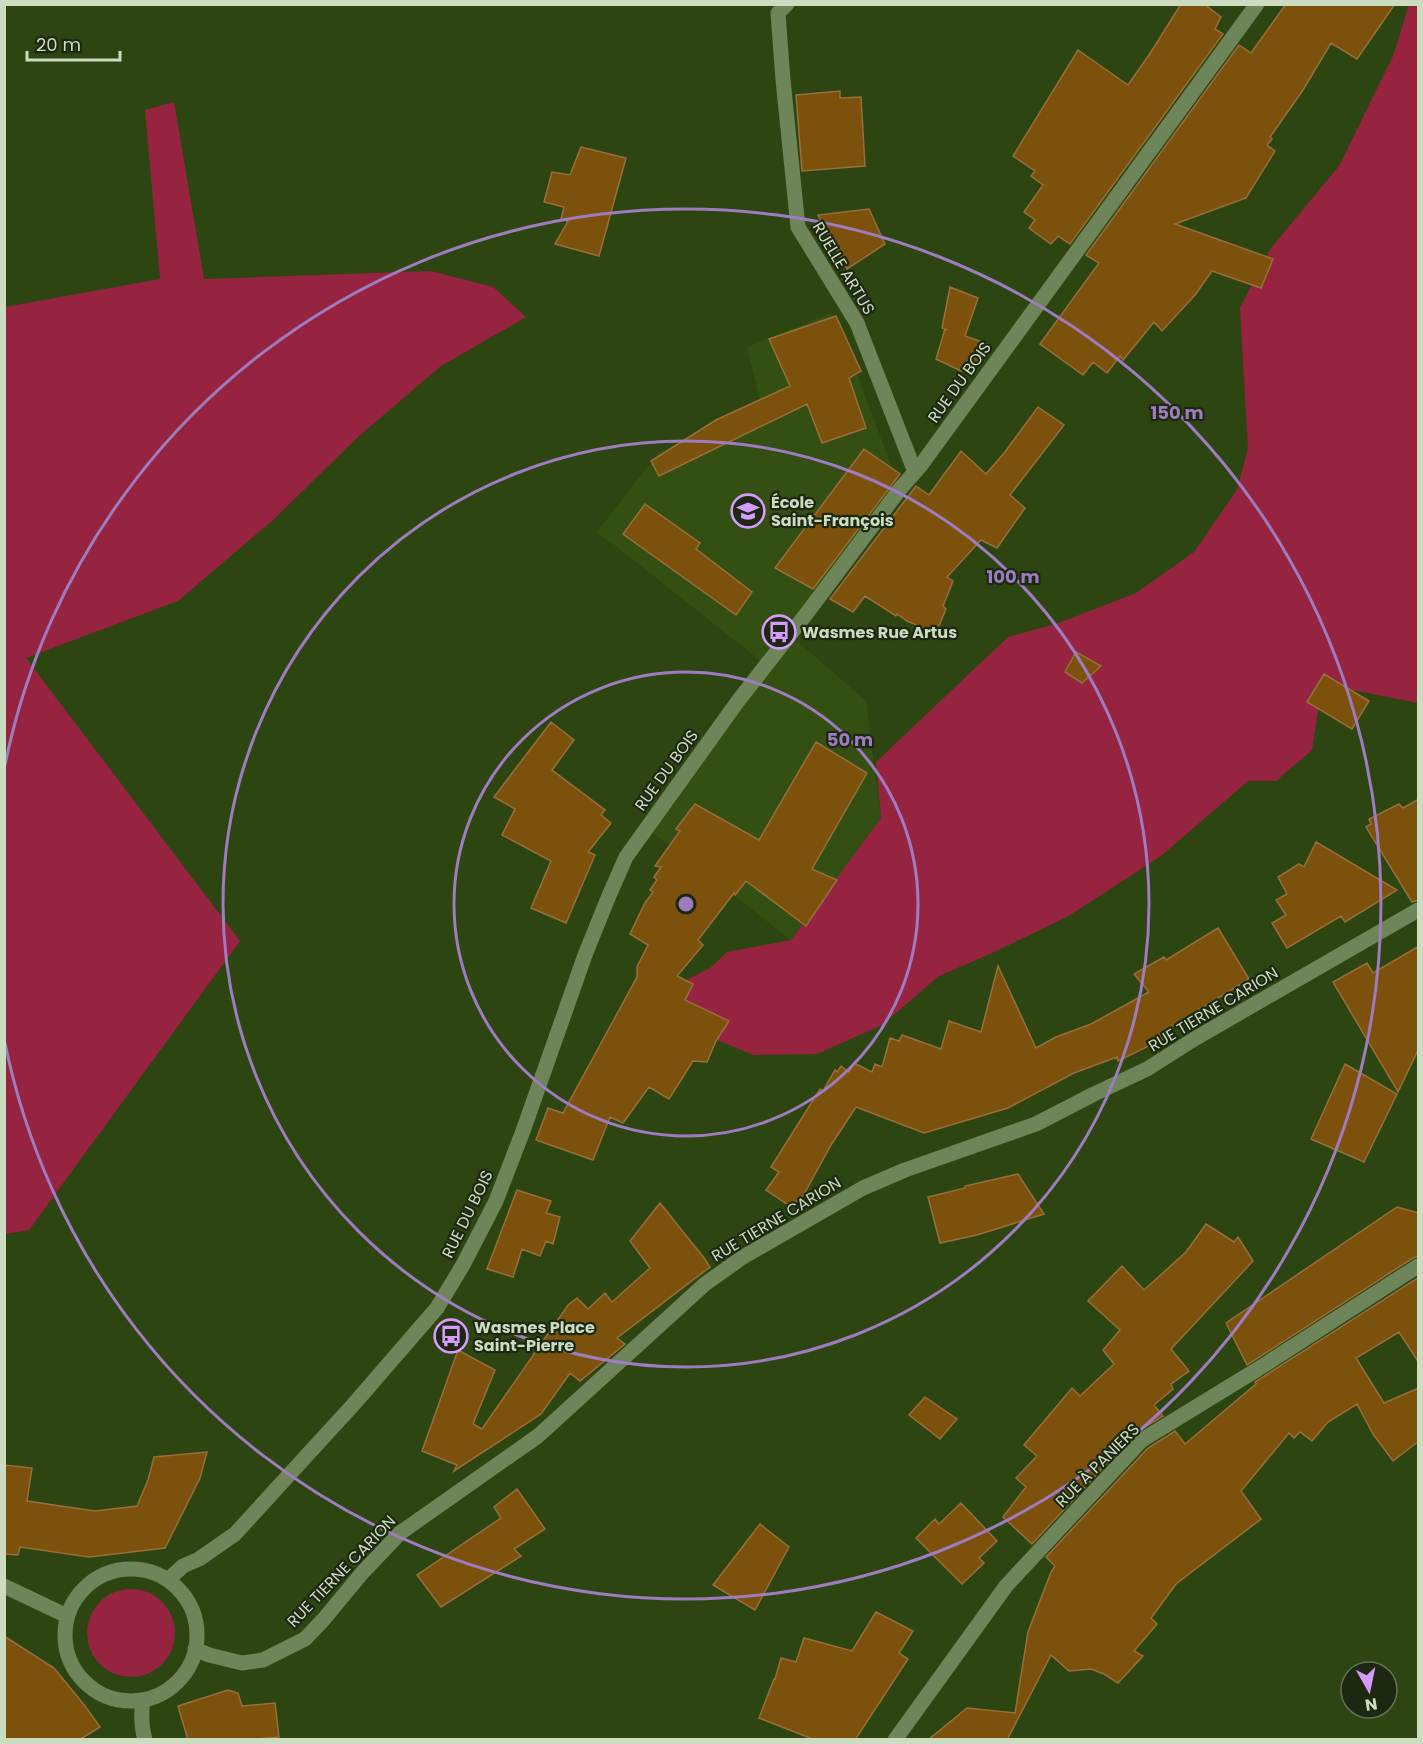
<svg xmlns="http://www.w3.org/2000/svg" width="1423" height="1744" font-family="Poppins,sans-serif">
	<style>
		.built { fill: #334f12 }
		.green { fill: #962340 }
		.building { fill: #7c510c; stroke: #976f3d; stroke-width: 1.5 }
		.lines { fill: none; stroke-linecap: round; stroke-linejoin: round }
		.minor { stroke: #6d8558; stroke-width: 15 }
		.ring { fill: none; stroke: #9f7bbf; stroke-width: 3 }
		.labels { text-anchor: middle; stroke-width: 4.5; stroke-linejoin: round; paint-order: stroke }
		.street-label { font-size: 16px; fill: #ccdcc0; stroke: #1d2812 }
		.poi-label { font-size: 16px; font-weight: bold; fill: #ccdcc0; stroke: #1d2812; text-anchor: start }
		.centre { fill: #9f7bbf; stroke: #1d2812; stroke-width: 3 }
		.ring-label { font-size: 18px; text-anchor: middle; font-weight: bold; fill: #9f7bbf; stroke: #1d2812; stroke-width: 4.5; stroke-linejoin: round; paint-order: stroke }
	</style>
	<rect width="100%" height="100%" fill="#2d4611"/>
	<!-- built -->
	<path class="built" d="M 828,314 L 835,315 L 900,489 L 790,635 L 866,701 L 881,818 L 791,940 L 647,828 L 766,665 L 612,543 L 596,533 L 659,452 L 761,404 L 747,347 Z"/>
	<!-- green -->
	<path class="green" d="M 1409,5 L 1418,5 L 1418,703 L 1322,684 L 1312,750 L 1276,781 L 1248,781 L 1161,856 L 1067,917 L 990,954 L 939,976 L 882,1025 L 817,1054 L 754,1055 L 697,1032 L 668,989 L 710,968 L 727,952 L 791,940 L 881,818 L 876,762 L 1008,637 L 1059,623 L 1136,593 L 1194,552 L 1237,490 L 1248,448 L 1240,308 L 1271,248 L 1339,166 L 1393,56 Z
		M 174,102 L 204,279 L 431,271 L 493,287 L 526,317 L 441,366 L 359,436 L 272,521 L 178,601 L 26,658 L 240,941 L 29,1230 L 5,1234 L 5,307 L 160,279 L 145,110 Z
		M87 1633a44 44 0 1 1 88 0a44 44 0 1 1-88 0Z"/>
	<!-- building -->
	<path class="building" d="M 1181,4 L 1204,4 L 1221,17 L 1215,29 L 1223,34 L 1070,244 L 1058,236 L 1051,244 L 1029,228 L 1035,220 L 1024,212 L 1043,185 L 1031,176 L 1035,171 L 1013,156 L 1078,50 L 1128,85 L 1151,52 Z
		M 1286,4 L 1395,4 L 1357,59 L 1331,43 L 1303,90 L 1270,137 L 1272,139 L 1267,145 L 1275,151 L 1246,198 L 1175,224 L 1273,259 L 1261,288 L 1212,271 L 1195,295 L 1162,331 L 1154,322 L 1123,360 L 1120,356 L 1107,373 L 1093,362 L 1083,375 L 1040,344 L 1099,263 L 1086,255 L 1239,45 L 1251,53 Z
		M 840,91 L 840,98 L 861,97 L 865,166 L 802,171 L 796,95 Z
		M 581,147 L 626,158 L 599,256 L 555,244 L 568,221 L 561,219 L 564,207 L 544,202 L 552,172 L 570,175 Z
		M 869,209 L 885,244 L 847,269 L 818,215 Z
		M 950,287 L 978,298 L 965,336 L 988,344 L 973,369 L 961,371 L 936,359 L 945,329 L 947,330 L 942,328 Z
		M 836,316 L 861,371 L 849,378 L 866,428 L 822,443 L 807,404 L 659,476 L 651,461 L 716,420 L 790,386 L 769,339 Z
		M 1038,407 L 1064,425 L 1010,495 L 1025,508 L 997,548 L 981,540 L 947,577 L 953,581 L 943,606 L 946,609 L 936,633 L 907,621 L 897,614 L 896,616 L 865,596 L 853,612 L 830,599 L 916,486 L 929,495 L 961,451 L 986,474 L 1005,452 Z
		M 864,449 L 900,474 L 813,589 L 775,568 Z
		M 645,504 L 700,543 L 696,549 L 752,592 L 736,615 L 623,534 Z
		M 1076,652 L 1101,666 L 1082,683 L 1065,672 Z
		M 1324,674 L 1369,701 L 1352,729 L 1307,702 Z
		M 551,722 L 574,740 L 552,770 L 605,810 L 601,815 L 611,823 L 588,852 L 595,855 L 566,923 L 531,908 L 551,861 L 502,835 L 515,809 L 494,797 Z
		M 816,742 L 867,773 L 812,869 L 837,880 L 806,926 L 746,881 L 735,895 L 734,893 L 698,940 L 703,945 L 677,976 L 693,984 L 685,1000 L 729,1021 L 716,1041 L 707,1062 L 693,1061 L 669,1099 L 649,1087 L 623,1123 L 610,1117 L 593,1160 L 536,1140 L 548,1108 L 563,1113 L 637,977 L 637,967 L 648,945 L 630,934 L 645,903 L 653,892 L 650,890 L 657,880 L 654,877 L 661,867 L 655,866 L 680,831 L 676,829 L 695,804 L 759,840 Z
		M 1419,799 L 1419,900 L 1412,902 L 1366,827 L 1371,824 L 1369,819 L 1399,804 L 1403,808 Z
		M 1316,842 L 1397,890 L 1345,922 L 1341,916 L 1287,948 L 1272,923 L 1286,915 L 1276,900 L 1287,894 L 1278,877 L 1299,864 L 1304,867 Z
		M 1218,928 L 1249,979 L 1164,1031 L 1169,1036 L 1118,1061 L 1117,1057 L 1074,1073 L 1008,1108 L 924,1133 L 856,1107 L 831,1145 L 803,1196 L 790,1206 L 766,1190 L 779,1172 L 771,1167 L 820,1089 L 823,1091 L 835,1070 L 837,1072 L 841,1066 L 849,1072 L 854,1063 L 872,1072 L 875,1064 L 882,1067 L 890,1038 L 899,1041 L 902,1035 L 941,1049 L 949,1021 L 981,1032 L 998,966 L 1036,1048 L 1056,1037 L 1091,1024 L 1149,992 L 1134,974 L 1164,957 L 1166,960 Z
		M 1419,946 L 1419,1048 L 1398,1092 L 1333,982 L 1367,963 L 1373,973 Z
		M 1345,1064 L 1397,1094 L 1364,1162 L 1311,1139 Z
		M 1018,1174 L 1044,1214 L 977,1235 L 940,1243 L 928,1197 L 965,1188 L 965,1186 Z
		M 517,1190 L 551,1201 L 546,1213 L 560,1217 L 553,1244 L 546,1241 L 540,1256 L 522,1249 L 513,1277 L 487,1269 Z
		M 660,1203 L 704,1258 L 710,1267 L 617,1338 L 625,1344 L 580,1381 L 570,1373 L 541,1414 L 454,1471 L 457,1465 L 422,1451 L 458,1350 L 495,1370 L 473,1424 L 482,1429 L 568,1305 L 577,1298 L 588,1309 L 605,1293 L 612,1302 L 650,1268 L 630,1241 Z
		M 1397,1207 L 1419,1213 L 1419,1256 L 1413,1258 L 1247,1365 L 1226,1323 Z
		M 1206,1224 L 1234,1242 L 1238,1237 L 1253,1261 L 1171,1349 L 1189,1371 L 1171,1384 L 1173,1389 L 1154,1405 L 1163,1416 L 1135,1433 L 1032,1544 L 1003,1517 L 1026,1487 L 1016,1478 L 1037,1456 L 1024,1445 L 1072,1388 L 1080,1396 L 1114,1364 L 1103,1350 L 1120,1330 L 1088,1301 L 1122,1266 L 1144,1290 L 1186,1252 Z
		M 1419,1277 L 1419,1363 L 1399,1332 L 1356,1358 L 1384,1403 L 1419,1388 L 1419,1441 L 1393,1461 L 1373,1434 L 1357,1404 L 1328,1422 L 1312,1441 L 1300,1432 L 1294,1438 L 1289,1433 L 1241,1491 L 1261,1519 L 1176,1584 L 1151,1618 L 1157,1624 L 1134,1651 L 1143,1656 L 1118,1683 L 1104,1674 L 1091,1669 L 1069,1671 L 1051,1655 L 1007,1740 L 928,1740 L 967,1708 L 1015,1713 L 1028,1632 L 1051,1572 L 1055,1566 L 1046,1557 L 1148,1448 L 1175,1431 L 1185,1444 L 1256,1384 L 1255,1382 Z
		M 925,1397 L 957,1419 L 940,1439 L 909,1415 Z
		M 207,1452 L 200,1478 L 165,1548 L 89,1557 L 20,1547 L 18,1555 L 4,1554 L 4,1465 L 32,1468 L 27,1501 L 95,1511 L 137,1506 L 148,1480 L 154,1457 Z
		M 517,1489 L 545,1529 L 514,1549 L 521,1556 L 441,1607 L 417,1575 L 501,1518 L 494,1507 Z
		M 961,1503 L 997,1541 L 979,1558 L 984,1563 L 962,1584 L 916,1538 L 935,1519 L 939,1524 Z
		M 760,1524 L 789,1547 L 755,1610 L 713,1585 Z
		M 876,1612 L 913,1631 L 899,1653 L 908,1659 L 855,1740 L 815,1740 L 759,1718 L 774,1679 L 775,1679 L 781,1658 L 796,1662 L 804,1638 L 852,1651 Z
		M 4,1636 L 54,1668 L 85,1706 L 100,1727 L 79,1740 L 4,1740 Z
		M 228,1690 L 238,1693 L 242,1706 L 275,1703 L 279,1737 L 247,1740 L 188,1740 L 178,1706 Z"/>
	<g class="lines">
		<!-- minor -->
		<path class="minor" d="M 787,4 L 778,13 L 783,80 L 798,227 L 857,323 L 915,472
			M65 1635a66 66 0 1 1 132 0a66 66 0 1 1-132 0Z
			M 169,1579 L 183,1566 L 199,1559 L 235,1534 L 353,1405 L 437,1308 L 463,1265 L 496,1201 L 523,1131 L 585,955 L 608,898 L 626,857 L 738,701 L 810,609 L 900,489 L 921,465 L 1257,4
			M 4,1586 L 65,1615
			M 195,1649 L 209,1655 L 242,1663 L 263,1660 L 305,1639 L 324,1619 L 362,1573 L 400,1533 L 538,1436 L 705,1284 L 743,1257 L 863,1188 L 905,1170 L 1036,1124 L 1094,1094 L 1147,1069 L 1196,1038 L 1418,910
			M 143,1700 C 141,1713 141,1726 145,1740
			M 895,1740 L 1006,1586 L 1142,1440 L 1258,1369 L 1418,1266"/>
	</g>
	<!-- distance rings -->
	<g class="ring">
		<circle cx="686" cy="904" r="232"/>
		<circle cx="686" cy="904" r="463"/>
		<path d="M5 765A695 695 0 1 1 5 1043"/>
	</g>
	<!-- icons -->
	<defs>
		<g id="school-ring" transform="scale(1.725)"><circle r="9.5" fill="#1d2812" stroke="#d59bfb" stroke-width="1.5"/><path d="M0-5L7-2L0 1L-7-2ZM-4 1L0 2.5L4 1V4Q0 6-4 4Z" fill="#d59bfb"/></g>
		<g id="bus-ring" transform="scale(1.725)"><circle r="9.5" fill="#1d2812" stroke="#d59bfb" stroke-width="1.5"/><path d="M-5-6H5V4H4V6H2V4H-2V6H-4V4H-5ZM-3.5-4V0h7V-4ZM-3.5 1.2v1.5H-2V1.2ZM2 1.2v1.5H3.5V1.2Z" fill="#d59bfb"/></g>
	</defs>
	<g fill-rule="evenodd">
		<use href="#school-ring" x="748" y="511"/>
		<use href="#bus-ring" x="779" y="632"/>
		<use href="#bus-ring" x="451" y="1336"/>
	</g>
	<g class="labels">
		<!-- street labels -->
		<g class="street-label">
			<text transform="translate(844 268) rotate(59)" y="6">RUELLE ARTUS</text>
			<text transform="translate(959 382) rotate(-54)" y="6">RUE DU BOIS</text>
			<text transform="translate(666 770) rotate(-54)" y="6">RUE DU BOIS</text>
			<text transform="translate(1213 1009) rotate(-31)" y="6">RUE TIERNE CARION</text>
			<text transform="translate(467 1214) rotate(-64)" y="6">RUE DU BOIS</text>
			<text transform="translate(776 1219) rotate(-31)" y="6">RUE TIERNE CARION</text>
			<text transform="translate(1097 1465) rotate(-45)" y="6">RUE À PANIERS</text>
			<text transform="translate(341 1571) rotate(-46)" y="6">RUE TIERNE CARION</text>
		</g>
		<!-- poi labels -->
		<g class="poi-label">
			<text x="771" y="508">École<tspan x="771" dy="18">Saint-François</tspan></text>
			<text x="802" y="638">Wasmes Rue Artus</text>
			<text x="474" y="1333">Wasmes Place<tspan x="474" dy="18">Saint-Pierre</tspan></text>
		</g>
	</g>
	<circle cx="686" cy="904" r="9" class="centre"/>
	<g class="ring-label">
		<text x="1177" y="419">150 m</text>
		<text x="1013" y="583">100 m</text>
		<text x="850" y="746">50 m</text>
	</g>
	<!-- border -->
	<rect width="1423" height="1744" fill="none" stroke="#ccdcc0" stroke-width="12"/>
	<!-- north arrow -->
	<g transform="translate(1369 1690) rotate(171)"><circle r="28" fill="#1d2812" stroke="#637058" stroke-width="1.5"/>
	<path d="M0-4.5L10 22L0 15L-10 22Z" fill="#d59bfb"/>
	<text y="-9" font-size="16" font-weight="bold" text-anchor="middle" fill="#ccdcc0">N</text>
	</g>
	<!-- scale -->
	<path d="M27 51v9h93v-9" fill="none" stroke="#ccdcc0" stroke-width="3"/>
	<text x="36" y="51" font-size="18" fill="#ccdcc0" stroke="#1d2812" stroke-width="4.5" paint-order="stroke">20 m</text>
</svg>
